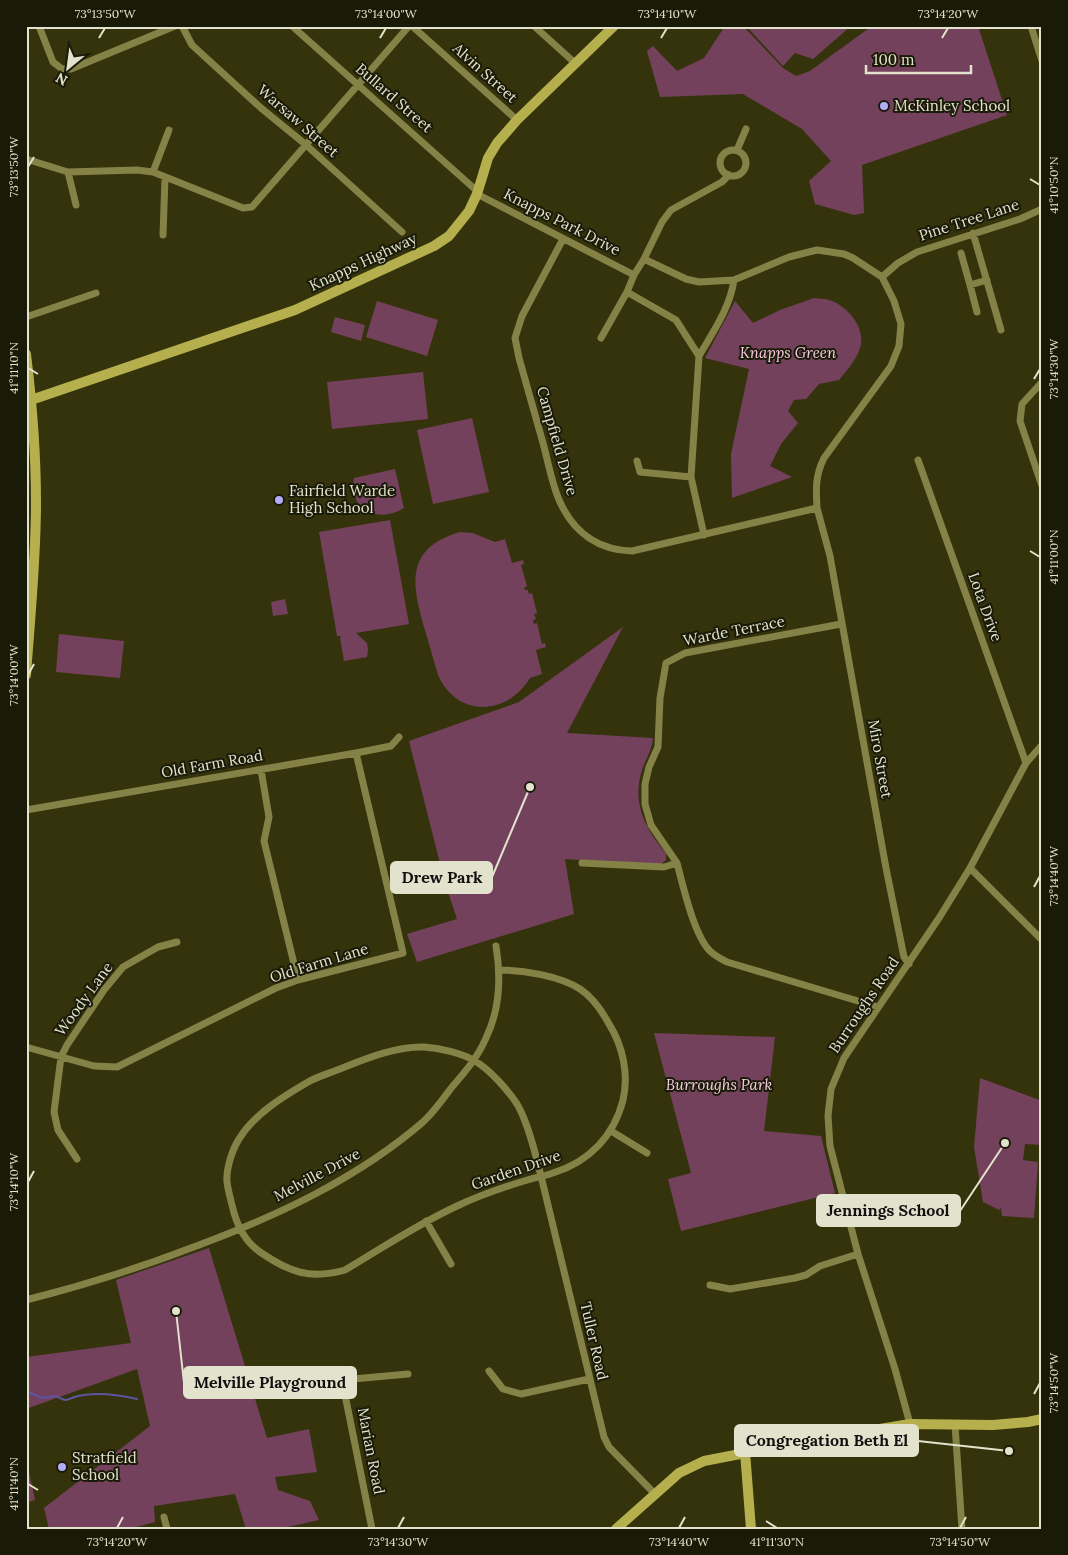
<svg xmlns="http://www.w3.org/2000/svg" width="1068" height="1555" font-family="Lora,serif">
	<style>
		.green { fill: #74415d }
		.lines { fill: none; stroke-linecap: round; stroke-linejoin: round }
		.stream { stroke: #5e55a1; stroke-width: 2 }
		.street { stroke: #858247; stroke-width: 7 }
		.secondary { stroke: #b5b04d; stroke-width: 10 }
		.ticks { fill: none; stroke: #e3e3cd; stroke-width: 2 }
		.poi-dot { fill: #b2adf9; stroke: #1a1a09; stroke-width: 2 }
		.labels { text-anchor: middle; stroke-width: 4; stroke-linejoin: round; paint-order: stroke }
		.street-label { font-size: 15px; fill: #e3e3cd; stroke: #1a1a09 }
		.poi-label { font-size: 15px; fill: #e3e3cd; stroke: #1a1a09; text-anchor: start }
		.park-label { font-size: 15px; font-style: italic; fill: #f9cbe2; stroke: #1a1a09 }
		.leader { fill: none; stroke: #e3e3cd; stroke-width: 2 }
		.callout-dot { fill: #e3e3cd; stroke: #1a1a09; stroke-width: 2 }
		.callout { fill: #e3e3cd; stroke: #e3e3cd; stroke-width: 2 }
		.callout-label { font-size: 16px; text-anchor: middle; font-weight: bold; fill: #111 }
		.neatline { fill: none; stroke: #e3e3cd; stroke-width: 2 }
		.ticks-label { font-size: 12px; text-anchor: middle; fill: #e3e3cd }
	</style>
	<rect width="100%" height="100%" fill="#34330b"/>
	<!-- green -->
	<path class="green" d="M 725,26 L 743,26 L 783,68 L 796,76 L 810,71 L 872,26 L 978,26 L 1007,115 L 862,165 L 864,213 L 854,215 L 815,204 L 809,181 L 831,161 L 802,129 L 743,94 L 660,97 L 647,51 L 653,46 L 677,71 L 704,58 Z
		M 746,26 L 851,26 L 813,59 L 795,53 L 783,66 Z
		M 814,298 C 819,299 824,298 829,300 C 846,305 864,325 861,344 C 859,357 847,370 839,380 L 819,384 L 806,399 L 794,400 L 788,411 L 798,423 L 781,444 L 770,466 L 792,477 L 732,498 L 731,454 L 749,369 L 705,358 L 735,301 L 753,323 L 780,310 Z
		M 377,301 L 438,320 L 427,356 L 366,337 Z
		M 335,317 L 365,325 L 361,341 L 331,332 Z
		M 423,372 L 428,419 L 332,429 L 327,382 Z
		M 472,418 L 489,492 L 433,504 L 417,430 Z
		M 395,469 L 404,508 C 378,524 348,510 354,478 Z
		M 390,520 L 409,624 L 356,633 L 367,643 L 368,650 L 367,657 L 344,661 L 340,638 L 341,636 L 337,636 L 319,532 Z
		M 460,532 L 473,533 L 495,542 L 505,539 L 512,563 L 523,560 L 524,564 L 521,565 L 527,586 L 524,588 L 525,590 L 528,590 L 529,594 L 532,593 L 537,613 L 534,614 L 536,619 L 533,620 L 534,624 L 537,623 L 542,644 L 545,643 L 546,647 L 536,650 L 542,674 L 530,678 C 507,716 457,718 438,675 C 433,659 429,643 424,627 C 411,582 406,548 460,532 Z
		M 285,599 L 288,614 L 273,616 L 271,602 Z
		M 623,627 L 567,733 L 653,738 C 652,749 647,757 643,767 C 631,801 644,828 666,853 L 666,860 L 661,864 L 656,865 L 565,859 L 574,914 L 417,962 L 407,934 L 457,919 L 445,883 L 409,741 L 519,702 Z
		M 59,634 L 124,641 L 120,678 L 56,672 Z
		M 654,1033 L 775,1037 L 764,1131 L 821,1136 L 835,1193 L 681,1231 L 668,1179 L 691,1173 Z
		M 980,1078 L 1042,1101 L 1042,1145 L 1025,1144 L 1023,1160 L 1038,1162 L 1034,1218 L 1002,1216 L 1001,1208 L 999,1210 L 983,1202 L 974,1147 Z
		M 209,1248 L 267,1438 L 309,1429 L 317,1472 L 275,1477 L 278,1490 L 310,1501 L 319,1520 L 279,1529 L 246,1529 L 235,1494 L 154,1506 L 155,1522 L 129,1529 L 49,1529 L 44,1508 L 150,1426 L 137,1369 L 26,1409 L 26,1357 L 131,1343 L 116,1280 Z
		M 26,1458 L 35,1500 L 26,1503 Z"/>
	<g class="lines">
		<!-- stream -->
		<path class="stream" d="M 26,1391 L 42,1398 L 55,1396 C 59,1397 62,1400 66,1400 C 70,1399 74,1397 78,1396 C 97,1392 119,1395 137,1399"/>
		<!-- street -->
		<path class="street" d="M 39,26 L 53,62 L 62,69 L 71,69 L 175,26
			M 182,26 L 192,45 L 261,108 L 305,144 L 402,232
			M 292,26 L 477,191
			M 412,26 L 517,120
			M 534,26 L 575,63
			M 1031,26 L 1042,61
			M720 163a13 13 0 1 1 26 0a13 13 0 1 1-26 0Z
			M 737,150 L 746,129
			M 26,159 L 68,172 L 137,170 L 153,172 L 243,208 L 252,207 L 409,26
			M 68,172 L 76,205
			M 153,172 L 169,130
			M 477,194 L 634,275
			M 973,233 L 1001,330
			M 163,235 L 165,178
			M 563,239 L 522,316 L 515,338 L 519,358 C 527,386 535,414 543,443 C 548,461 552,485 560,502 C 574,533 599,550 632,551 L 817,508
			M 961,253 L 970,285 L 987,280
			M 644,259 L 686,279 L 699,282 L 734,280 L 789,257 L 817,250 L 844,254 L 853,258 L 882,277 L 894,301 L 901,324 L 899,346 L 891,366 L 824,458 C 815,476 816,489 817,508 L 830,556 L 886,868 L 904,957 L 909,964
			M 882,277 L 898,263 L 917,252 L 1020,219 L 1042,209
			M 970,285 L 977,312
			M 627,292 L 676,320 L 699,356 L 691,477 L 704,535
			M 26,317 L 96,293
			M 601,338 L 627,292 L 634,275 L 644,259 L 662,222 L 671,210 L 722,182 L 729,175
			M 699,356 C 713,332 730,308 734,280
			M 1042,382 L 1022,404 L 1020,421 L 1042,486
			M 918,460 L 1026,763
			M 637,461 L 640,472 L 691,477
			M 261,770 L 269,817 L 264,841 L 298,980
			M 26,810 L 356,753 L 391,746 L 399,737
			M 582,863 L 664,867 L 677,863 C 683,886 694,935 710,951 C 715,956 721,959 727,962 L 878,1007
			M 677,863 L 651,825 L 645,804 L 645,784 L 649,767 L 658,747 L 660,698 L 666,663 L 685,653 L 841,624
			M 970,868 L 1042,940
			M 500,970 C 523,970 560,976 580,989 C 592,997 602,1011 609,1024 C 623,1046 629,1075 623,1100 C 614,1136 589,1162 553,1173 C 544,1176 534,1178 524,1181 C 501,1188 478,1196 457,1206 C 418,1224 382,1248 345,1270 C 310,1280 289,1272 260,1252 C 244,1241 236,1223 232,1205 C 230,1197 228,1190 227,1182 C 226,1169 232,1150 239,1139 C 254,1114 284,1096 308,1082 C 317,1077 327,1074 337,1070 C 363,1060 395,1046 424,1047 C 439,1048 462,1053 475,1061 C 489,1069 508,1090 517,1104 C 528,1122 536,1156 541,1176 L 604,1437 L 609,1447 L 654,1493
			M 26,1047 L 94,1066 L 117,1067 L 276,988 L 298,980 L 403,953 L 356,753
			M 611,1131 L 647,1153
			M 77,1159 L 58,1130 L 54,1112 L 61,1057 L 67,1045 L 104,990 L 123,967 L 158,947 L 177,942
			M 845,1206 L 897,1205 L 929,1211
			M 426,1221 L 451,1264
			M 710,1285 L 730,1289 L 795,1278 L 806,1275 L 820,1266 L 858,1254
			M 26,1300 C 86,1285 142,1267 199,1245 C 279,1215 358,1178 423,1122 C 434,1112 443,1099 452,1087 C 465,1072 478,1057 486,1038 C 500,1009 501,976 496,946
			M 489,1371 L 503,1389 L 521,1394 L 589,1379
			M 342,1380 L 372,1529
			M 265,1387 L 408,1374
			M 910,1424 L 895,1369 L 858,1254 L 830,1146 L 828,1116 L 831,1089 L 844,1058 L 939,918 L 970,868 L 1026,763 L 1042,745
			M 955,1425 L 962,1529
			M 164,1517 L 167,1529"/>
		<!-- secondary -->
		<path class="secondary" d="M 26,354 C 32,403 36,453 36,503 C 36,560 30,618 26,675
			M 31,400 L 295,310 L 434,246 L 449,236 L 469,211 L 477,194 L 488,158 L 497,143 L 517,120 L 614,26
			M 745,1452 L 751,1529
			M 616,1529 L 679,1473 L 704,1461 L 813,1440 L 910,1424 L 993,1425 L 1028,1422 L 1042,1419"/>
	</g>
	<!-- ticks -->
	<path class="ticks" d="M 99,38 L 105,28M 380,38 L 386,28M 661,38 L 667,28M 942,38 L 948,28M 28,167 L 34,157M 1030,179 L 1040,185M 28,368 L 38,374M 1034,379 L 1040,369M 1030,551 L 1040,557M 28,675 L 34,664M 1034,887 L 1040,876M 28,1182 L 34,1171M 1034,1394 L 1040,1383M 28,1484 L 38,1490M 766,1521 L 777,1528M 117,1528 L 123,1517M 398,1528 L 404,1517M 679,1528 L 685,1517M 960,1528 L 966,1517"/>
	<!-- markers -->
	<g class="poi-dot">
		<circle cx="884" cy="106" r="5"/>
		<circle cx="279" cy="500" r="5"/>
		<circle cx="62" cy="1467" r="5"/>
	</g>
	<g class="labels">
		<!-- street labels -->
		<g class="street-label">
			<text transform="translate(485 73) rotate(42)" y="5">Alvin Street</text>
			<text transform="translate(394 98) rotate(41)" y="5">Bullard Street</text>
			<text transform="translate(298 121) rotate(41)" y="5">Warsaw Street</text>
			<text transform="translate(969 220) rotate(-18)" y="5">Pine Tree Lane</text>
			<text transform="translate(562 222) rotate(27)" y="5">Knapps Park Drive</text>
			<text transform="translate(363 262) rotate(-25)" y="5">Knapps Highway</text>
			<text transform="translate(557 441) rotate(74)" y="5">Campfield Drive</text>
			<text transform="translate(985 607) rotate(70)" y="5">Lota Drive</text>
			<text transform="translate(734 631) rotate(-11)" y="5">Warde Terrace</text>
			<text transform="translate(880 759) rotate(80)" y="5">Miro Street</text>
			<text transform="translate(212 764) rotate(-10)" y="5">Old Farm Road</text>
			<text transform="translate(319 963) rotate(-17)" y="5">Old Farm Lane</text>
			<text transform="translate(84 999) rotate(-54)" y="5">Woody Lane</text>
			<text transform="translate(864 1005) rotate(-56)" y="5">Burroughs Road</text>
			<text transform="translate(516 1170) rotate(-19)" y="5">Garden Drive</text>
			<text transform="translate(317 1175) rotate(-28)" y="5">Melville Drive</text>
			<text transform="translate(594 1341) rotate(77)" y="5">Tuller Road</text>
			<text transform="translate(371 1451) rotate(79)" y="5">Marian Road</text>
		</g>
		<!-- poi labels -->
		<g class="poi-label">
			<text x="894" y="111">McKinley School</text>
			<text x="289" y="496">Fairfield Warde<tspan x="289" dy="17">High School</tspan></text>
			<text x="72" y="1463">Stratfield<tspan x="72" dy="17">School</tspan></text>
		</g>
		<!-- park labels -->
		<g class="park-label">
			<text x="788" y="358">Knapps Green</text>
			<text x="719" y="1090">Burroughs Park</text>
		</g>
	</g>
	<!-- callouts -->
	<path class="leader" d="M530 787L492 877M1005 1143L960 1211M176 1311L184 1383M1009 1451L918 1441"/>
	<g class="callout-dot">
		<circle cx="530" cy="787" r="5"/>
		<circle cx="1005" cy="1143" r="5"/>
		<circle cx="176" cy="1311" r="5"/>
		<circle cx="1009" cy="1451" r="5"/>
	</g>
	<g class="callout">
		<rect x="391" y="862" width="101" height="31" rx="5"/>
		<rect x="817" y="1195" width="143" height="31" rx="5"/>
		<rect x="184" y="1367" width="172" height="31" rx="5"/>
		<rect x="735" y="1425" width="183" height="31" rx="5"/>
	</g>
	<g class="callout-label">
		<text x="442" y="883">Drew Park</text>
		<text x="888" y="1216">Jennings School</text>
		<text x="270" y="1388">Melville Playground</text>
		<text x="827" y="1446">Congregation Beth El</text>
	</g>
	<!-- border -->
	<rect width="1068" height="1555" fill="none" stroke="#1a1a09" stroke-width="55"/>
	<!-- north arrow -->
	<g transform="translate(68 68) rotate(209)" stroke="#1a1a09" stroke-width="4" paint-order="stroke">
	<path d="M0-4L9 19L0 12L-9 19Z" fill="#e3e3cd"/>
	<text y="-8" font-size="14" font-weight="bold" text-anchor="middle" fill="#e3e3cd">N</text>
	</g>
	<!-- scale -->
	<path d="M866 65v8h105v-8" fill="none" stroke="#e3e3cd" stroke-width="2.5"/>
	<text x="873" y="65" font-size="15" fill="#e3e3cd" stroke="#1a1a09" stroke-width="4" paint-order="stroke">100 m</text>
	<rect x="28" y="28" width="1012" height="1500" class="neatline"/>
	<g class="ticks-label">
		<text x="105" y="18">73°13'50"W</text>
		<text x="386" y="18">73°14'00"W</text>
		<text x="667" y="18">73°14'10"W</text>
		<text x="948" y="18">73°14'20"W</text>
		<text transform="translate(14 167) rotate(-90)" y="4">73°13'50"W</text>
		<text transform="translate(1054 185) rotate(-90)" y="4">41°10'50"N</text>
		<text transform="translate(14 368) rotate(-90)" y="4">41°11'10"N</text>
		<text transform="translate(1054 369) rotate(-90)" y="4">73°14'30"W</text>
		<text transform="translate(1054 557) rotate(-90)" y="4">41°11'00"N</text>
		<text transform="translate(14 675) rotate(-90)" y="4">73°14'00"W</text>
		<text transform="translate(1054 876) rotate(-90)" y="4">73°14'40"W</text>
		<text transform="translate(14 1182) rotate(-90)" y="4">73°14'10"W</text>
		<text transform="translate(1054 1383) rotate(-90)" y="4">73°14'50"W</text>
		<text transform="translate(14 1484) rotate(-90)" y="4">41°11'40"N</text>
		<text x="117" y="1546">73°14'20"W</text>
		<text x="398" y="1546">73°14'30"W</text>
		<text x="679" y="1546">73°14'40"W</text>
		<text x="777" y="1546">41°11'30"N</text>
		<text x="960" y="1546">73°14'50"W</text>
	</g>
</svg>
